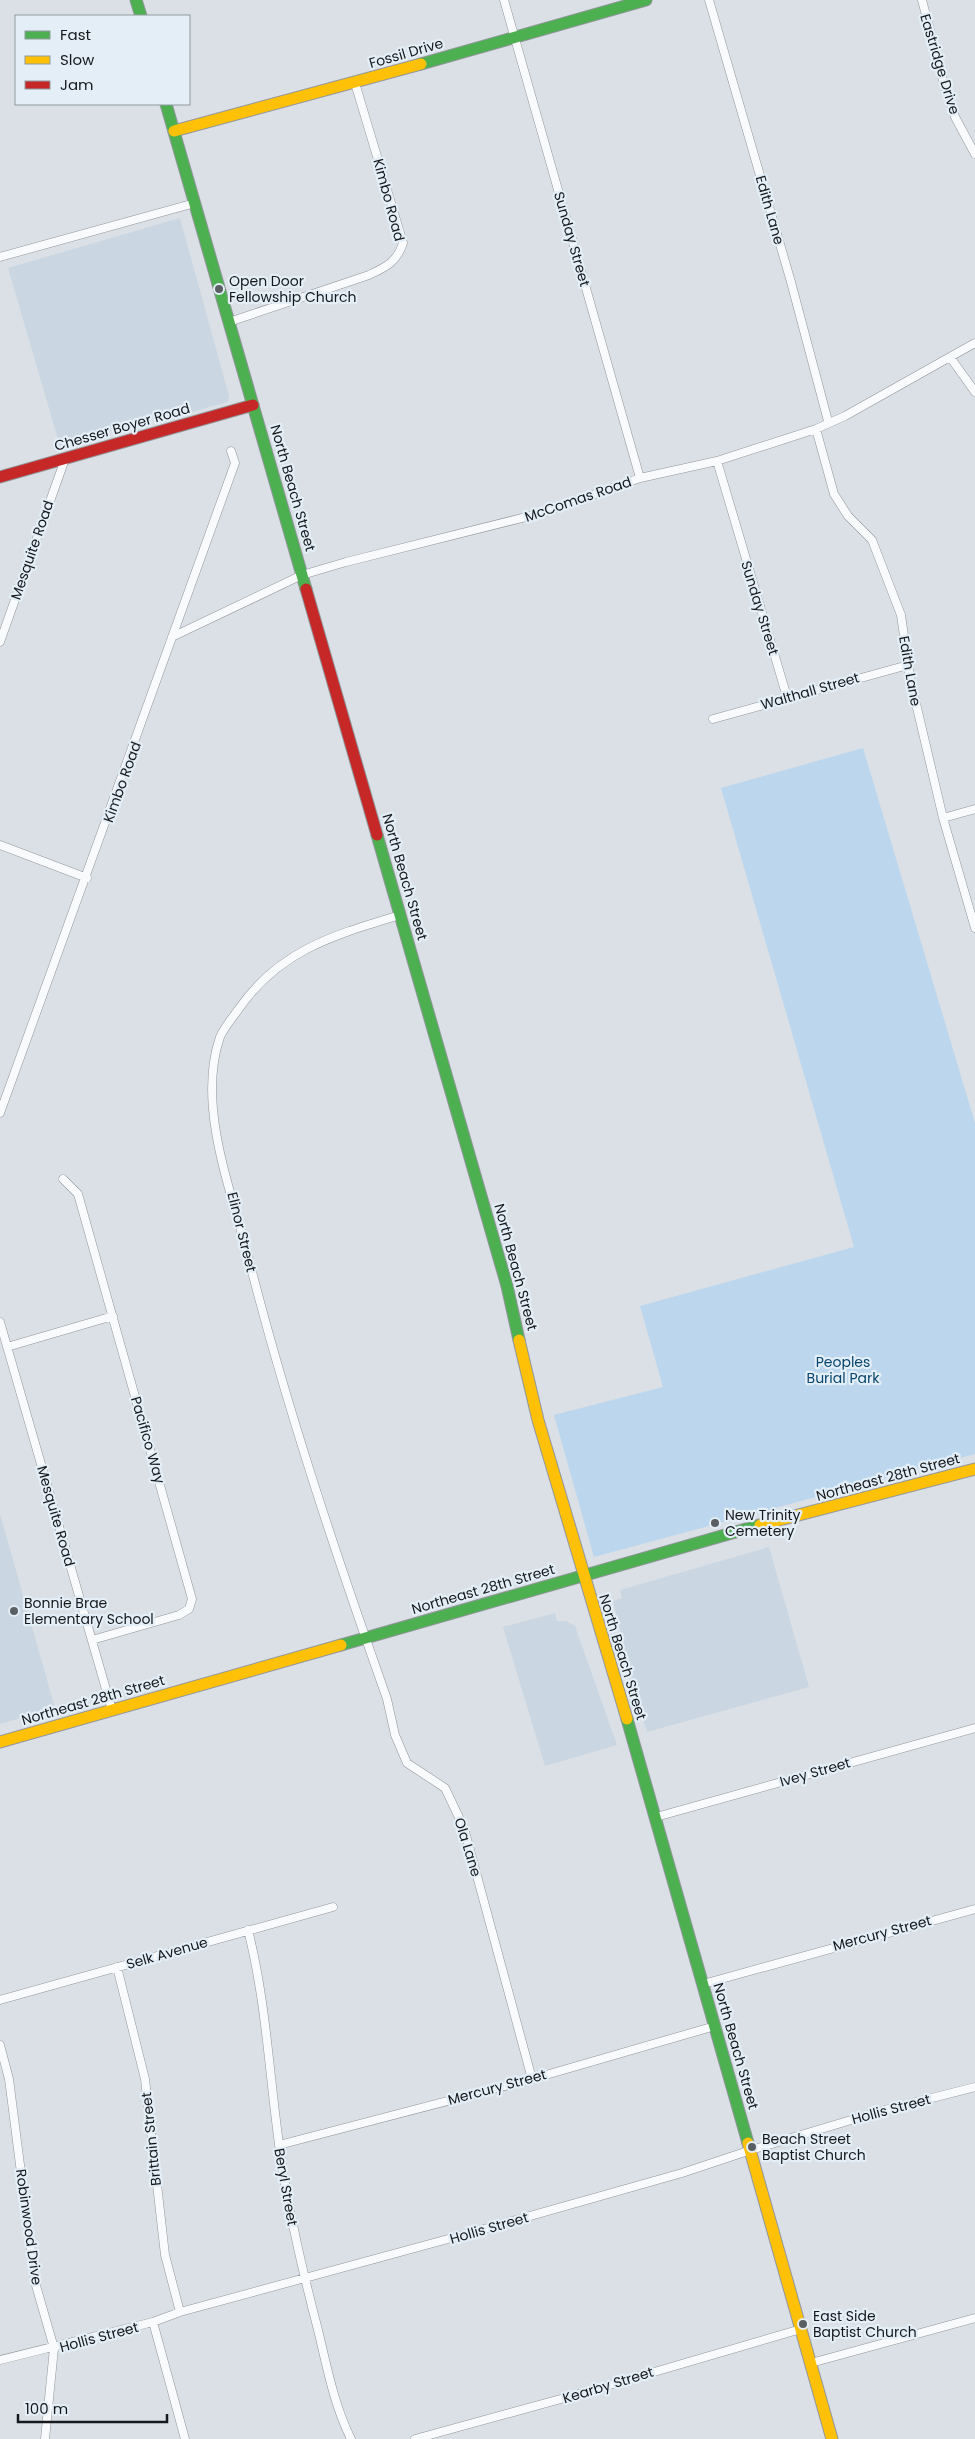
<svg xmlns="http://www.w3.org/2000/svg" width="975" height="2439" font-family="Poppins,sans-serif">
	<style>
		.built { fill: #cad6e1 }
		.green { fill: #bbd6ed }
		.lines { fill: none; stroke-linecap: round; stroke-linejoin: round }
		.street-casing { stroke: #92969b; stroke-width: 9 }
		.fast-casing { stroke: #92969b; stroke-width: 13 }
		.slow-casing { stroke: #92969b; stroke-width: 13 }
		.jam-casing { stroke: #92969b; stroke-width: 13 }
		.street { stroke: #f9fafb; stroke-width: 8 }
		.fast { stroke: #4caf50; stroke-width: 11 }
		.slow { stroke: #ffc107; stroke-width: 11 }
		.jam { stroke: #c62828; stroke-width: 11 }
		.poi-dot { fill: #5a5f63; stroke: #e3eef7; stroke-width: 2 }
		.labels { text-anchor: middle; stroke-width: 4.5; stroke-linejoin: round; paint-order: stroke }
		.street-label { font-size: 14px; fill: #15191c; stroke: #e3eef7 }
		.poi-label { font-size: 14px; fill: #15191c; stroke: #e3eef7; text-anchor: start }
		.park-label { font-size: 14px; fill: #08456e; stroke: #e3eef7 }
	</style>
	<rect width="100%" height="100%" fill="#dae0e6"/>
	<!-- built -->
	<path class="built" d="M 180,218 L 229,396 L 228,402 L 154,422 L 153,418 L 60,446 L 8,268 Z
		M 0,1514 L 55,1708 L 0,1724 Z
		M 769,1547 L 809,1687 L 647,1732 L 617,1640 L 622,1638 L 613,1601 L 622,1598 L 620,1590 Z
		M 555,1613 L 557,1621 L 566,1621 L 575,1626 L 617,1745 L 545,1766 L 503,1627 Z"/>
	<!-- green -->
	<path class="green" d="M 863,748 L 975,1123 L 975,1454 L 594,1557 L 554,1415 L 663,1387 L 640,1306 L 854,1247 L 721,788 Z"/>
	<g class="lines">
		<!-- street casing -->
		<g class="street-casing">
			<path id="street" d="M 504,0 L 640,478
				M 709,0 L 791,282 L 828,421
				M 922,0 L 944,84 L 955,117 L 975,154
				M 0,257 L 195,203
				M 229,322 L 369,275 C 386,267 397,262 403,243 L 355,83
				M 950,357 L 975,392
				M 816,429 L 834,494 L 848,516 L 872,540 L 901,615 L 910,678 L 943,818 L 975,928
				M 717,461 L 787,697
				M 172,637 L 302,575 L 346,562 L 542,513 L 640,478 L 717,461 L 816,429 L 845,416 L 975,343
				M 0,642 L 65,459
				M 713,719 L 908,665
				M 943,818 L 975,809
				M 0,845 L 87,878
				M 400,915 C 334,935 279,950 238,1010 C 232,1018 224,1028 220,1037 C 212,1060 211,1086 213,1109 C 217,1156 235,1207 247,1252 C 285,1403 335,1552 387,1699 L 395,1735 L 407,1763 L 445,1788 L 464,1828 L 532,2079
				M 0,1113 L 235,463 L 231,451
				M 63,1179 L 78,1194 L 192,1599 L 189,1609 L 179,1615 L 92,1640
				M 0,1322 L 112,1710
				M 7,1347 L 113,1316
				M 656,1817 L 975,1728
				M 248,1930 C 266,2001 269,2072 279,2144 C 287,2207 302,2269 318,2330 C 327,2367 334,2405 351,2439
				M 117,1967 L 145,2079 L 165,2255 L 180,2312
				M 703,1984 L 975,1909
				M 0,2000 L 333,1907
				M 0,2045 L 9,2079 L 35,2282 L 54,2348 L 45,2439
				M 279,2145 L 532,2079 L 715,2026
				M 153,2322 L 185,2439
				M 0,2360 L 153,2322 L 180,2312 L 470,2233 L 682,2173 L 751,2150 L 881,2111 L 975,2087
				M 811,2363 L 975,2318
				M 415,2439 L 579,2394 L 801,2329"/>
		</g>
		<!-- fast casing -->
		<g class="fast-casing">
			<path id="fast" d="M 136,0 L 141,16
				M 421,64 L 646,0
				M 166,104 L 306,589
				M 377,835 L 507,1286 L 519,1340
				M 341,1645 L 760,1525
				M 627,1719 L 748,2143"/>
		</g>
		<!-- slow casing -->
		<g class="slow-casing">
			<path id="slow" d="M 174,131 L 421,64
				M 519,1340 L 538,1420 L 627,1719
				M 760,1525 L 975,1469
				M 0,1742 L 341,1645
				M 748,2143 L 832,2439"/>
		</g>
		<!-- jam casing -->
		<g class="jam-casing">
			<path id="jam" d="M 0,477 L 253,405
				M 306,589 L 377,835"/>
		</g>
		<!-- street -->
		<use href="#street" class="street"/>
		<!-- fast -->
		<use href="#fast" class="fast"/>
		<!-- slow -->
		<use href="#slow" class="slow"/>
		<!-- jam -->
		<use href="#jam" class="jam"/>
	</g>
	<!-- markers -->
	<g class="poi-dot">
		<circle cx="219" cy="289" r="5"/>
		<circle cx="715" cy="1523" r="5"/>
		<circle cx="14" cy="1611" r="5"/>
		<circle cx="752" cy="2147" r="5"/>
		<circle cx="803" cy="2324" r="5"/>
	</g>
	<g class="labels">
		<!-- street labels -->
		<g class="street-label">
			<text transform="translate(406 53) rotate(-16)" y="5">Fossil Drive</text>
			<text transform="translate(940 64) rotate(73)" y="5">Eastridge Drive</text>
			<text transform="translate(389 200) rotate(75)" y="5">Kimbo Road</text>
			<text transform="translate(770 210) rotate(74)" y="5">Edith Lane</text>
			<text transform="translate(572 239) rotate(74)" y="5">Sunday Street</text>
			<text transform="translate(122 427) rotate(-16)" y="5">Chesser Boyer Road</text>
			<text transform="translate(293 488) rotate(74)" y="5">North Beach Street</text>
			<text transform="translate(578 499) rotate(-19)" y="5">McComas Road</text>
			<text transform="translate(32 550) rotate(-71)" y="5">Mesquite Road</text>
			<text transform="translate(760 608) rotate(73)" y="5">Sunday Street</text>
			<text transform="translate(910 671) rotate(80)" y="5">Edith Lane</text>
			<text transform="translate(810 691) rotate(-16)" y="5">Walthall Street</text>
			<text transform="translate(122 782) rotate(-70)" y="5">Kimbo Road</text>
			<text transform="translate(405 877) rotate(74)" y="5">North Beach Street</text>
			<text transform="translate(242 1232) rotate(76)" y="5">Elinor Street</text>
			<text transform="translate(516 1267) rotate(75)" y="5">North Beach Street</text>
			<text transform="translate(148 1440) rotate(74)" y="5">Pacifico Way</text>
			<text transform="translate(888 1477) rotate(-15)" y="5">Northeast 28th Street</text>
			<text transform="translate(56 1516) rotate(74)" y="5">Mesquite Road</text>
			<text transform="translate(483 1589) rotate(-16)" y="5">Northeast 28th Street</text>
			<text transform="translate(623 1657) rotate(73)" y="5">North Beach Street</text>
			<text transform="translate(93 1700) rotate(-16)" y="5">Northeast 28th Street</text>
			<text transform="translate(815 1772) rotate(-16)" y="5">Ivey Street</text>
			<text transform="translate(468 1847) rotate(73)" y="5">Ola Lane</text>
			<text transform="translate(882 1933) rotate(-15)" y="5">Mercury Street</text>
			<text transform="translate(167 1953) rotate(-16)" y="5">Selk Avenue</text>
			<text transform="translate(736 2046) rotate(74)" y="5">North Beach Street</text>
			<text transform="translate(497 2087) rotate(-15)" y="5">Mercury Street</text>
			<text transform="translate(891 2109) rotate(-15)" y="5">Hollis Street</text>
			<text transform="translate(151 2139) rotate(-96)" y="5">Brittain Street</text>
			<text transform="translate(286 2187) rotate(80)" y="5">Beryl Street</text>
			<text transform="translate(29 2227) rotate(82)" y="5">Robinwood Drive</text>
			<text transform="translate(489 2228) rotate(-16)" y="5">Hollis Street</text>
			<text transform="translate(99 2337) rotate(-15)" y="5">Hollis Street</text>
			<text transform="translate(608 2385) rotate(-17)" y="5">Kearby Street</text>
		</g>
		<!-- poi labels -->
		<g class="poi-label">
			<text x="229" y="286">Open Door<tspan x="229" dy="16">Fellowship Church</tspan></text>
			<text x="725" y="1520">New Trinity<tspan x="725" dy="16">Cemetery</tspan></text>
			<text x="24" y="1608">Bonnie Brae<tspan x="24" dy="16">Elementary School</tspan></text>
			<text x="762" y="2144">Beach Street<tspan x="762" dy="16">Baptist Church</tspan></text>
			<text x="813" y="2321">East Side<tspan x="813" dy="16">Baptist Church</tspan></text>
		</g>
		<!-- park labels -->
		<g class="park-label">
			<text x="843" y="1367">Peoples<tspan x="843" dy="16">Burial Park</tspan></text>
		</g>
	</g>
	<!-- legend -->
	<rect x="15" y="15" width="175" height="90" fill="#e3eef7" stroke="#91999f"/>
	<rect x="25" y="31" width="25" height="8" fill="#4caf50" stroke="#91999f"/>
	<text x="60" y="40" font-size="15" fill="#15191c">Fast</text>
	<rect x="25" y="56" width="25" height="8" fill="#ffc107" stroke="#91999f"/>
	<text x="60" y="65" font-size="15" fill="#15191c">Slow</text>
	<rect x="25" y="81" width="25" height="8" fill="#c62828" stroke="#91999f"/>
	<text x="60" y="90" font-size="15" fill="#15191c">Jam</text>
	<!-- scale -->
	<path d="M18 2414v8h149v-8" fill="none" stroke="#15191c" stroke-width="2.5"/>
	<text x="25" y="2414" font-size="15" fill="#15191c" stroke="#e3eef7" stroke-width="4" paint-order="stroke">100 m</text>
</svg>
